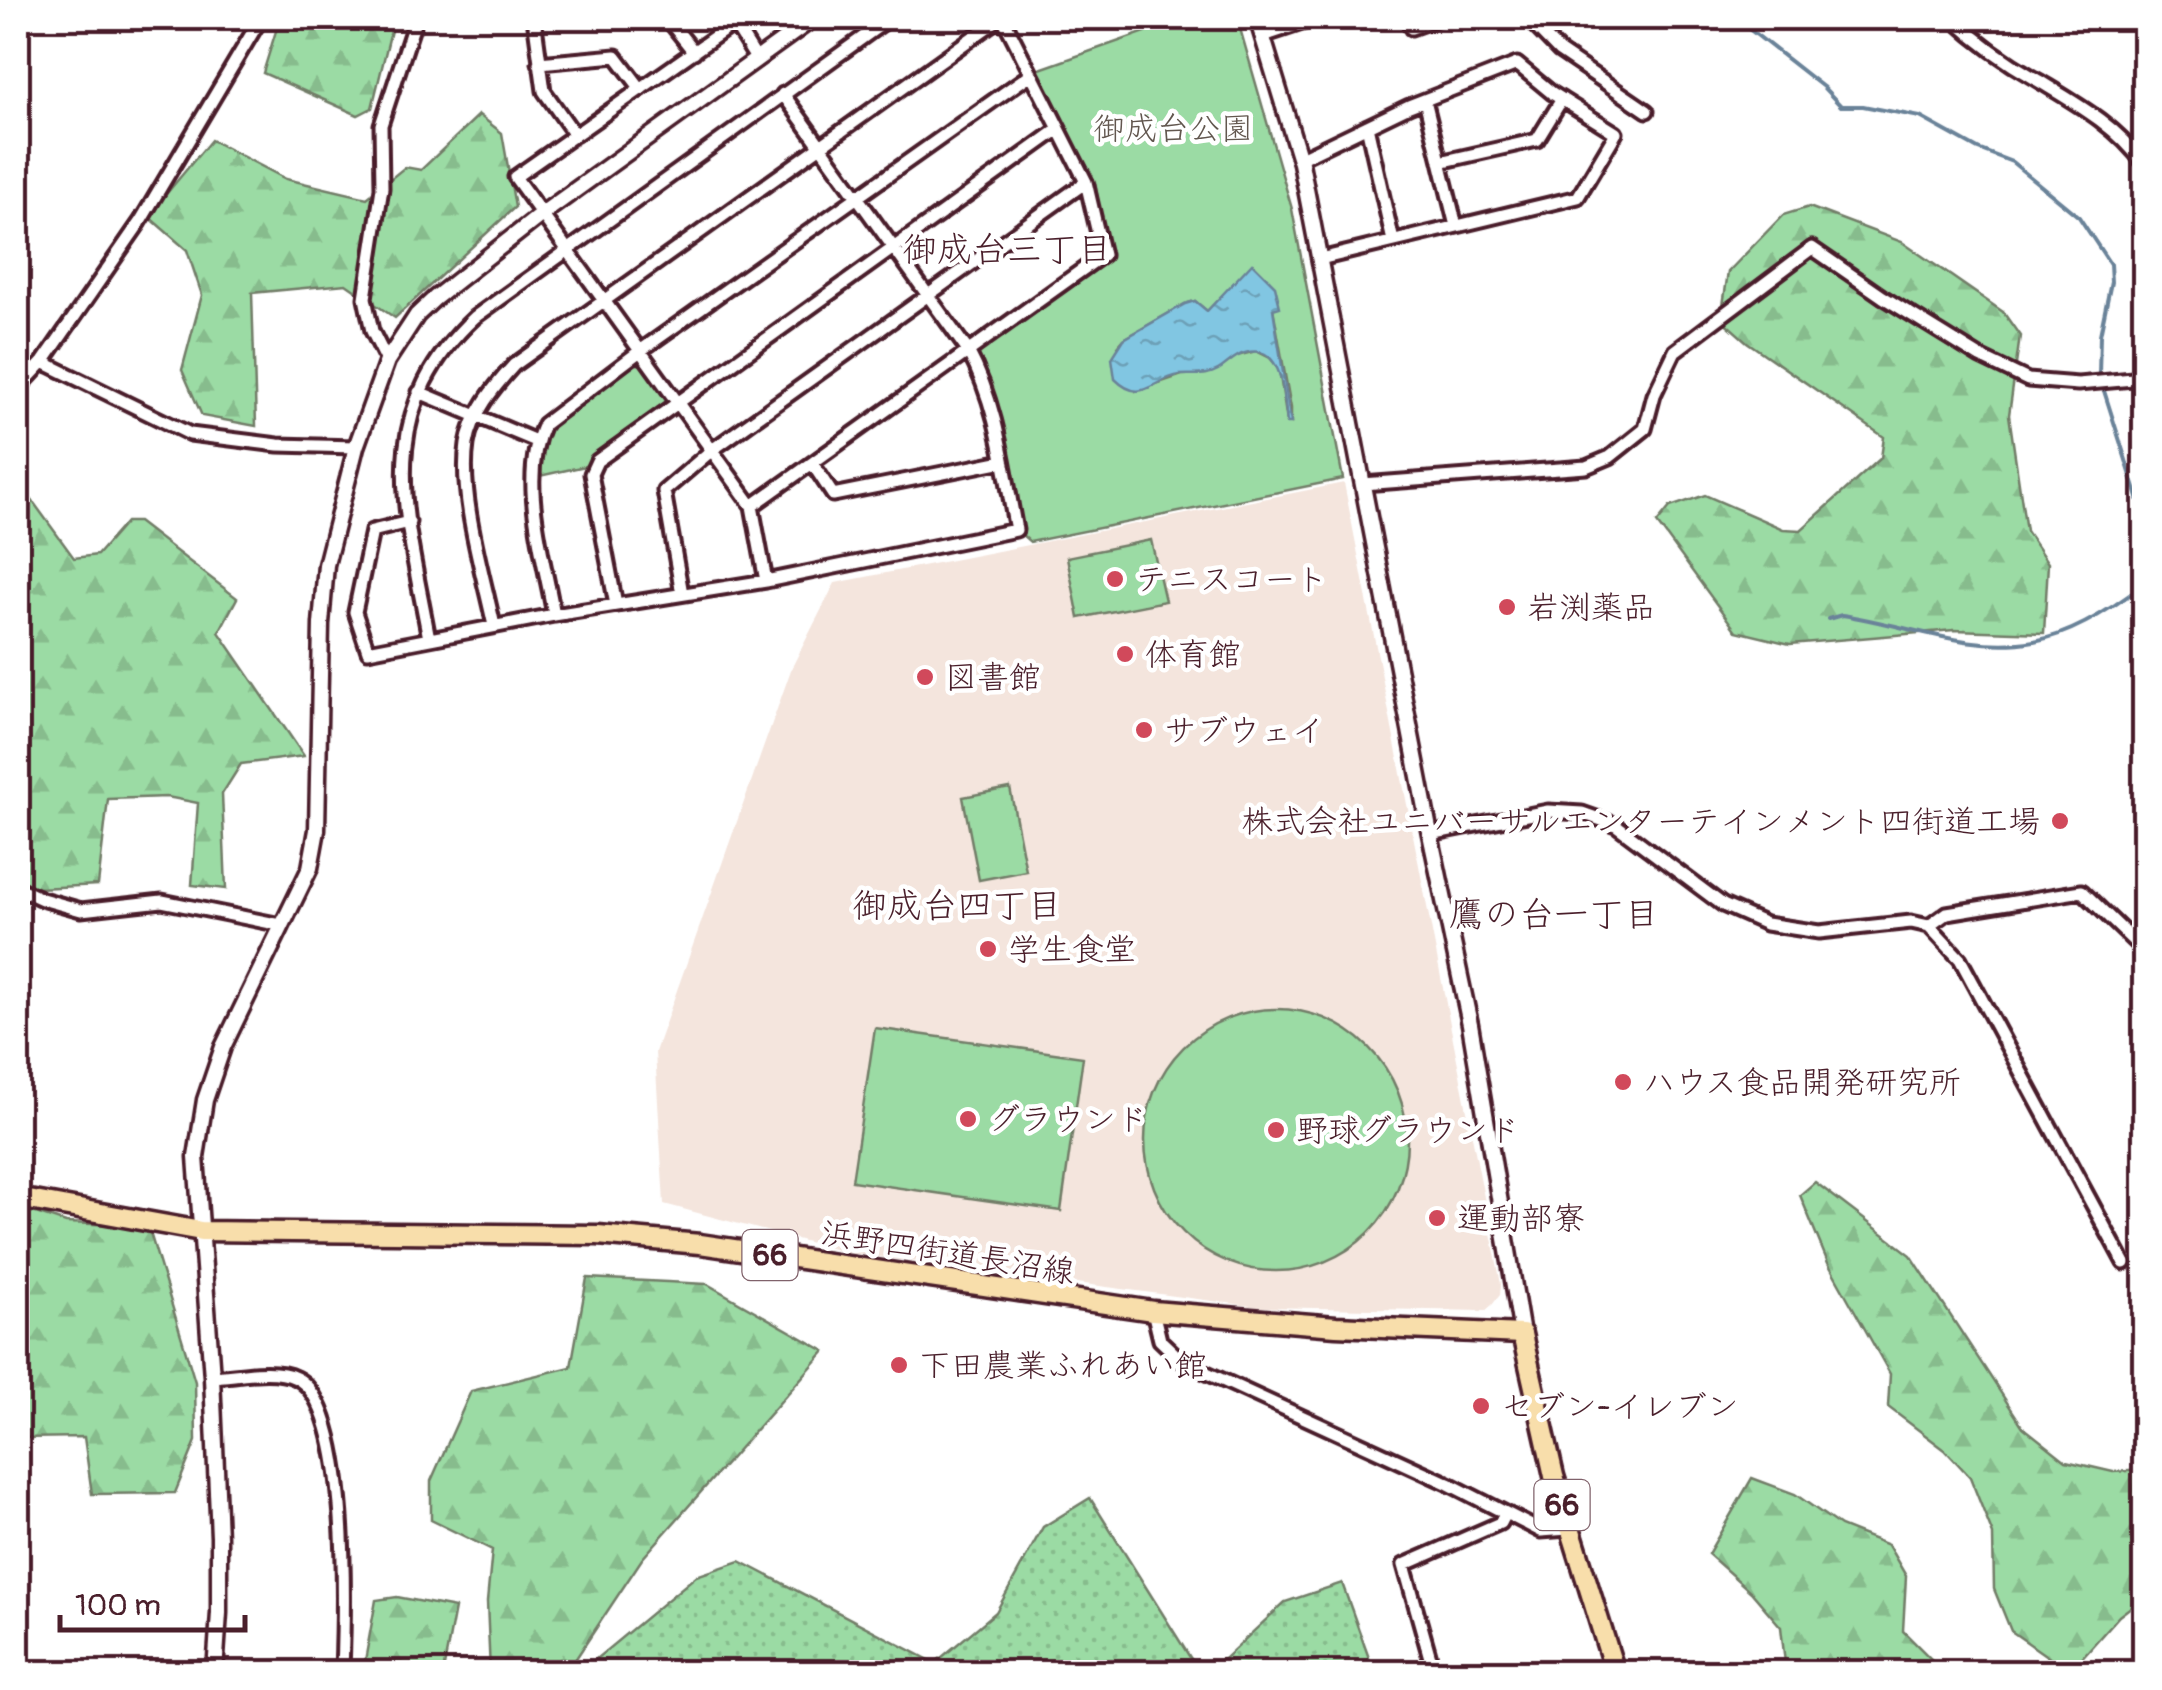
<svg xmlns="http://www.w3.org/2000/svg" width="2162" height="1690" font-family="Pangolin,'Klee One',sans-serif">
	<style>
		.built { fill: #f4e5dd }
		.grass { fill: url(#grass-dots); stroke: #727d68; stroke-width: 2.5 }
		.forest { fill: url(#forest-firs); stroke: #727d68; stroke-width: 2.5 }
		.green { fill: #9bdba4; stroke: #727d68; stroke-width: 2.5; fill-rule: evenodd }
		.water { fill: url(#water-ripples); stroke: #6b8399; stroke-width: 2.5 }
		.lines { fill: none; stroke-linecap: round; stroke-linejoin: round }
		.stream { stroke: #6b8399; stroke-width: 4 }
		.minor-casing { stroke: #4a1f2b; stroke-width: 19 }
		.tertiary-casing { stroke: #4a1f2b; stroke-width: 21 }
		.primary-casing { stroke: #4a1f2b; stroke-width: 25 }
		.minor { stroke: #fff; stroke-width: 11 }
		.tertiary { stroke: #fff; stroke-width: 14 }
		.primary { stroke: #f8deab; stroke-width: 18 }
		.poi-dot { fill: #d1495b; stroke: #fff; stroke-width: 4 }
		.labels { text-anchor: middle; stroke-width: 9; stroke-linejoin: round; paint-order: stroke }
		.shield { fill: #fff; stroke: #80626b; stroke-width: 2.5 }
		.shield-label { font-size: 30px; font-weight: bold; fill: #4a1f2b }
		.park-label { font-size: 32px; fill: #62574f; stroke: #fff }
		.poi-label { font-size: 32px; fill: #4a1f2b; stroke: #fff; text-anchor: start }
		.street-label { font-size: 32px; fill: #4a1f2b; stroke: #fff }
		.neighbourhood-label { font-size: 35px; fill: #4a1f2b; stroke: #fff }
	</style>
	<defs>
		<pattern id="grass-dots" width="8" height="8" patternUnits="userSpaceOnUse" patternTransform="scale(2.5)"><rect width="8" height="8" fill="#9bdba4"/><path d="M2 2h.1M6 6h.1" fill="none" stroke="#87bc8d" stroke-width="1.8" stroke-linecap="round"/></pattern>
		<pattern id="forest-firs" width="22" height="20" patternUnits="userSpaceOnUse" patternTransform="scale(2.5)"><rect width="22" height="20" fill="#9bdba4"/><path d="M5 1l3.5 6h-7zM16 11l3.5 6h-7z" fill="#87bc8d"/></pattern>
		<pattern id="water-ripples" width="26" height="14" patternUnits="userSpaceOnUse" patternTransform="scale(2.5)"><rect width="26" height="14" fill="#81c6e2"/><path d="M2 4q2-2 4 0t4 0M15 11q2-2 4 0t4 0" fill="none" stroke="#6ca0b7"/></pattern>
	</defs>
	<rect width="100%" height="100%" fill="#fff"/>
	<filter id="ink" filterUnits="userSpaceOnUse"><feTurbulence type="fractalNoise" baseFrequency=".01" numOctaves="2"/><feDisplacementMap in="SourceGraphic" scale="20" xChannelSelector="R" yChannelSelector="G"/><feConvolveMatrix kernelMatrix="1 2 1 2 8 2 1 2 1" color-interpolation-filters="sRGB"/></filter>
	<g filter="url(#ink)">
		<!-- built -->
		<path class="built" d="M 1344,483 L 1501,1284 L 1500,1295 L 1492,1305 L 1485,1311 L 1258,1307 L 849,1253 L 664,1204 L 655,1052 L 792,667 L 835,583 Z"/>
		<!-- grass -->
		<path class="grass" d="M 1090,1498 L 1196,1667 L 1224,1659 L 1285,1602 L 1342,1583 L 1374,1672 L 590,1672 L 597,1658 L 696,1576 L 740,1561 L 935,1663 L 996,1612 L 1043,1527 Z"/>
		<!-- forest -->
		<path class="forest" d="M 280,18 L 394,18 L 372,108 L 358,115 L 263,73 Z
			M 479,115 L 502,133 L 515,207 L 395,318 L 346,284 L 252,293 L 256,426 L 202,416 L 182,370 L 202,295 L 187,250 L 148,216 L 211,140 L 286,179 L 367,198 L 405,167 L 421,170 Z
			M 1809,207 L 1902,242 L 2003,312 L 2020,336 L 2009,415 L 2026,531 L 2048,563 L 2044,633 L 1954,630 L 1790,644 L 1736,631 L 1657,523 L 1670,507 L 1705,495 L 1783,529 L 1801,530 L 1881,458 L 1884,437 L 1747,342 L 1721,319 L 1728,272 L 1783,215 Z
			M 18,481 L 74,558 L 97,555 L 126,522 L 138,522 L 237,598 L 219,632 L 304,756 L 241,764 L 222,794 L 226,889 L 192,885 L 198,803 L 167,797 L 108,799 L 98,885 L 18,889 Z
			M 18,1167 L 30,1211 L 66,1223 L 148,1226 L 195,1382 L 196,1441 L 175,1493 L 92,1494 L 84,1437 L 18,1438 Z
			M 1815,1182 L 1911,1255 L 2023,1427 L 2066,1461 L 2113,1472 L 2144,1470 L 2144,1597 L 2119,1616 L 2079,1661 L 2051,1659 L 2011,1631 L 1994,1589 L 1993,1535 L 1970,1477 L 1945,1450 L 1888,1407 L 1890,1374 L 1828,1263 L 1800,1195 Z
			M 587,1278 L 707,1284 L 825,1351 L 642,1559 L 567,1672 L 490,1672 L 487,1602 L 492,1550 L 431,1520 L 431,1481 L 471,1391 L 571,1367 Z
			M 1752,1478 L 1795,1494 L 1840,1526 L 1888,1545 L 1906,1576 L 1903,1631 L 1944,1672 L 1786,1672 L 1781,1627 L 1751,1592 L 1708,1554 Z
			M 397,1597 L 455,1608 L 443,1672 L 363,1672 L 376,1600 Z"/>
		<!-- green -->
		<path class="green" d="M 1185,18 L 1237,18 L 1292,209 L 1343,479 L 1030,542 L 1021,534 L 1003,445 L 978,359 L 981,350 L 1108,259 L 1095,182 L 1037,70 ZM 1253,264 L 1273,308 L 1291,408 L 1291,423 L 1287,422 L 1279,369 L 1270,358 L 1256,351 L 1237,356 L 1207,374 L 1182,375 L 1136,391 L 1118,346 L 1124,339 L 1185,304 L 1195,301 L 1207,311 Z
			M 633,363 L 641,365 L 667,401 L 665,408 L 585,466 L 535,477 L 535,455 L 547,429 Z
			M 1151,540 L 1165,601 L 1079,618 L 1067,557 Z
			M 1010,788 L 1026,871 L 979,880 L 963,797 Z
			M1145 1140a131 131 0 1 1 262 0a131 131 0 1 1-262 0Z
			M 875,1028 L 1083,1057 L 1061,1211 L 852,1181 Z"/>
		<!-- water -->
		<path class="water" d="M 1252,263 L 1275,286 L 1280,307 L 1273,309 L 1291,423 L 1287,423 C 1284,398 1284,342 1245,353 C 1234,356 1228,364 1218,370 C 1206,377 1193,374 1180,375 C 1154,378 1142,406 1115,379 L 1112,358 L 1124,339 L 1185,304 L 1195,301 L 1207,311 Z"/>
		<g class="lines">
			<!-- stream -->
			<path class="stream" d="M 1735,18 L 1823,87 L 1841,106 L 1863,106 L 1920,117 L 1978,149 L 2012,162 L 2079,217 L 2110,264 L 2111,282 L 2100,335 L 2099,375 L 2144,517
				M 1828,619 L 1842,615 C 1905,624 1970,653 2034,641 C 2074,634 2113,608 2144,584"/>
			<!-- minor casing -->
			<g class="minor-casing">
				<path id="minor" d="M 534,18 L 544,91 L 575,135
					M 667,18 L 694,52
					M 731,18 L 757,60
					M 1407,18 L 1411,28 L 1439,18
					M 1527,18 L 1559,51 L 1647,111
					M 1952,18 C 1977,41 2004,61 2034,78 C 2075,103 2115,124 2144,164
					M 733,24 L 515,177 L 752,506 L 766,581
					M 1263,36 L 1317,18
					M 539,63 L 616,56 L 641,89
					M 1425,100 L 1456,226
					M 1367,126 L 1393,241
					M 1299,159 L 1409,106 L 1517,64 L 1552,93 L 1616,133 L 1578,197 L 1320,259
					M 1440,162 L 1537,140 L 1562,99
					M 387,361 L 372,331 L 365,298 L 382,188 L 381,125 L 416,18
					M 43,362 L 190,434 L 278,445 L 356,447
					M 18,389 L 43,362 L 140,222 L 261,18
					M 419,392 L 536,441
					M 812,463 L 833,495 L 1003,461
					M 1363,484 L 1586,467 L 1610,457 L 1645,429 L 1654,395 L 1675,351 L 1812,248 L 1883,297 L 1980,357 L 2028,380 L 2078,384 L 2144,378
					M 752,506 L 1103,255 L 1086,182 L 1003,18
					M 409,522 L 372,531 L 355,612 L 368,651 L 554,615 L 766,581 L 1016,530 C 1004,469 998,406 968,351 L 783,94
					M 682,594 L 664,491 L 712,450 L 1086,182
					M 616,605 L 591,474 L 597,461 L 1059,129
					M 554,615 C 544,556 518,480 544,424 L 640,351 L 1031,74
					M 494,626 C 483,573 459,496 467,444 C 472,413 494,387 514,365 L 1000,18
					M 429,639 C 407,515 370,415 475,317 L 890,18
					M 1430,834 L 1548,811 L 1582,813 L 1616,825 L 1723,905 L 1766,924 L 1819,932 L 1911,922 L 1929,926 L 1960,959 L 2124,1263
					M 18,888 L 42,899 L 81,910 L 162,901 L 281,925
					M 1929,926 L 1947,913 L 2082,891 L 2144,951
					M 1153,1311 L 1160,1340 L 1183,1362 L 1449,1484 L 1541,1531 L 1568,1529
					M 212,1377 C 237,1376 273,1367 296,1378 C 352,1404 344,1617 342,1672
					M 1434,1672 L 1404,1565 L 1500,1523 L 1505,1513"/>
			</g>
			<!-- tertiary casing -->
			<g class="tertiary-casing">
				<path id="tertiary" d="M 1257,18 L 1301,163 L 1430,834 L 1470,1024 L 1522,1334
					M 215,1672 L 219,1613 L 219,1537 L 212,1377 L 196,1157 L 205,1100 L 223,1047 L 310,868 L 317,830 L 321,624 L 326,565 L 356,447 L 387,361 L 417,315 L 435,298 L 542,214 L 814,18"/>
			</g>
			<!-- primary casing -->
			<g class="primary-casing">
				<path id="primary" d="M 18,1198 L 201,1231 L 598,1235 L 700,1244 L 1153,1311 L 1336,1326 L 1522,1334 L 1554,1476 L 1615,1672"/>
			</g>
			<!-- minor -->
			<use href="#minor" class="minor"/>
			<!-- tertiary -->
			<use href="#tertiary" class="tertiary"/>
			<!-- primary -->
			<use href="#primary" class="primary"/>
		</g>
	</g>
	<!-- markers -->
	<g class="poi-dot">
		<circle cx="1115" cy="579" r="10"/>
		<circle cx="1507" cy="607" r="10"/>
		<circle cx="1125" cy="654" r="10"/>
		<circle cx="925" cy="677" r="10"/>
		<circle cx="1144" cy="730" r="10"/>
		<circle cx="2060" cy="821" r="10"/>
		<circle cx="988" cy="949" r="10"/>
		<circle cx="1623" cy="1082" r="10"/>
		<circle cx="968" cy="1119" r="10"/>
		<circle cx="1276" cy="1130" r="10"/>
		<circle cx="1437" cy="1218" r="10"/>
		<circle cx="899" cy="1365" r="10"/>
		<circle cx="1481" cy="1406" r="10"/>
	</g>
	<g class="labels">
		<!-- shield labels -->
		<g class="shield">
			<rect x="742.5" y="1230" width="55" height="50" rx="8"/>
			<rect x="1534.5" y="1480" width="55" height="50" rx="8"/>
		</g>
		<g class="shield-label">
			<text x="770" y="1265">66</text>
			<text x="1562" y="1515">66</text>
		</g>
		<!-- park labels -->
		<g class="park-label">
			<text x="1173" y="139">御成台公園</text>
		</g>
		<!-- poi labels -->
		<g class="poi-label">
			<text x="1135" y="590">テニスコート</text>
			<text x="1527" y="618">岩渕薬品</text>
			<text x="1145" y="665">体育館</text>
			<text x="945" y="688">図書館</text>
			<text x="1164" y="741">サブウェイ</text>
			<text x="2040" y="832" text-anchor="end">株式会社ユニバーサルエンターテインメント四街道工場</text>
			<text x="1008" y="960">学生食堂</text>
			<text x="1643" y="1093">ハウス食品開発研究所</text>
			<text x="988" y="1130">グラウンド</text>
			<text x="1296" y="1141">野球グラウンド</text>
			<text x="1457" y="1229">運動部寮</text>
			<text x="919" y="1376">下田農業ふれあい館</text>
			<text x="1501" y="1417">セブン-イレブン</text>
		</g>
		<!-- street labels -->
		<g class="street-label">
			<text transform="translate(948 1252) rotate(9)" y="11">浜野四街道長沼線</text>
		</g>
		<!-- neighbourhood labels -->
		<g class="neighbourhood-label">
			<text x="1007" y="261">御成台三丁目</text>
			<text x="957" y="917">御成台四丁目</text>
			<text x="1554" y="926">鷹の台一丁目</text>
		</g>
	</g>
	<!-- margin -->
	<rect width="2162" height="1690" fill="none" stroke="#fff" stroke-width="60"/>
	<rect x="30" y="30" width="2102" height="1630" fill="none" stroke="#4a1f2b" stroke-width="4" filter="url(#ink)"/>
	<!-- scale -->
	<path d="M60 1615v15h185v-15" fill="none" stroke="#4a1f2b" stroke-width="5"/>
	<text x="75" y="1615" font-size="30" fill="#4a1f2b" stroke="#ffffff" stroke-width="8" paint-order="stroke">100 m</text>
</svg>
